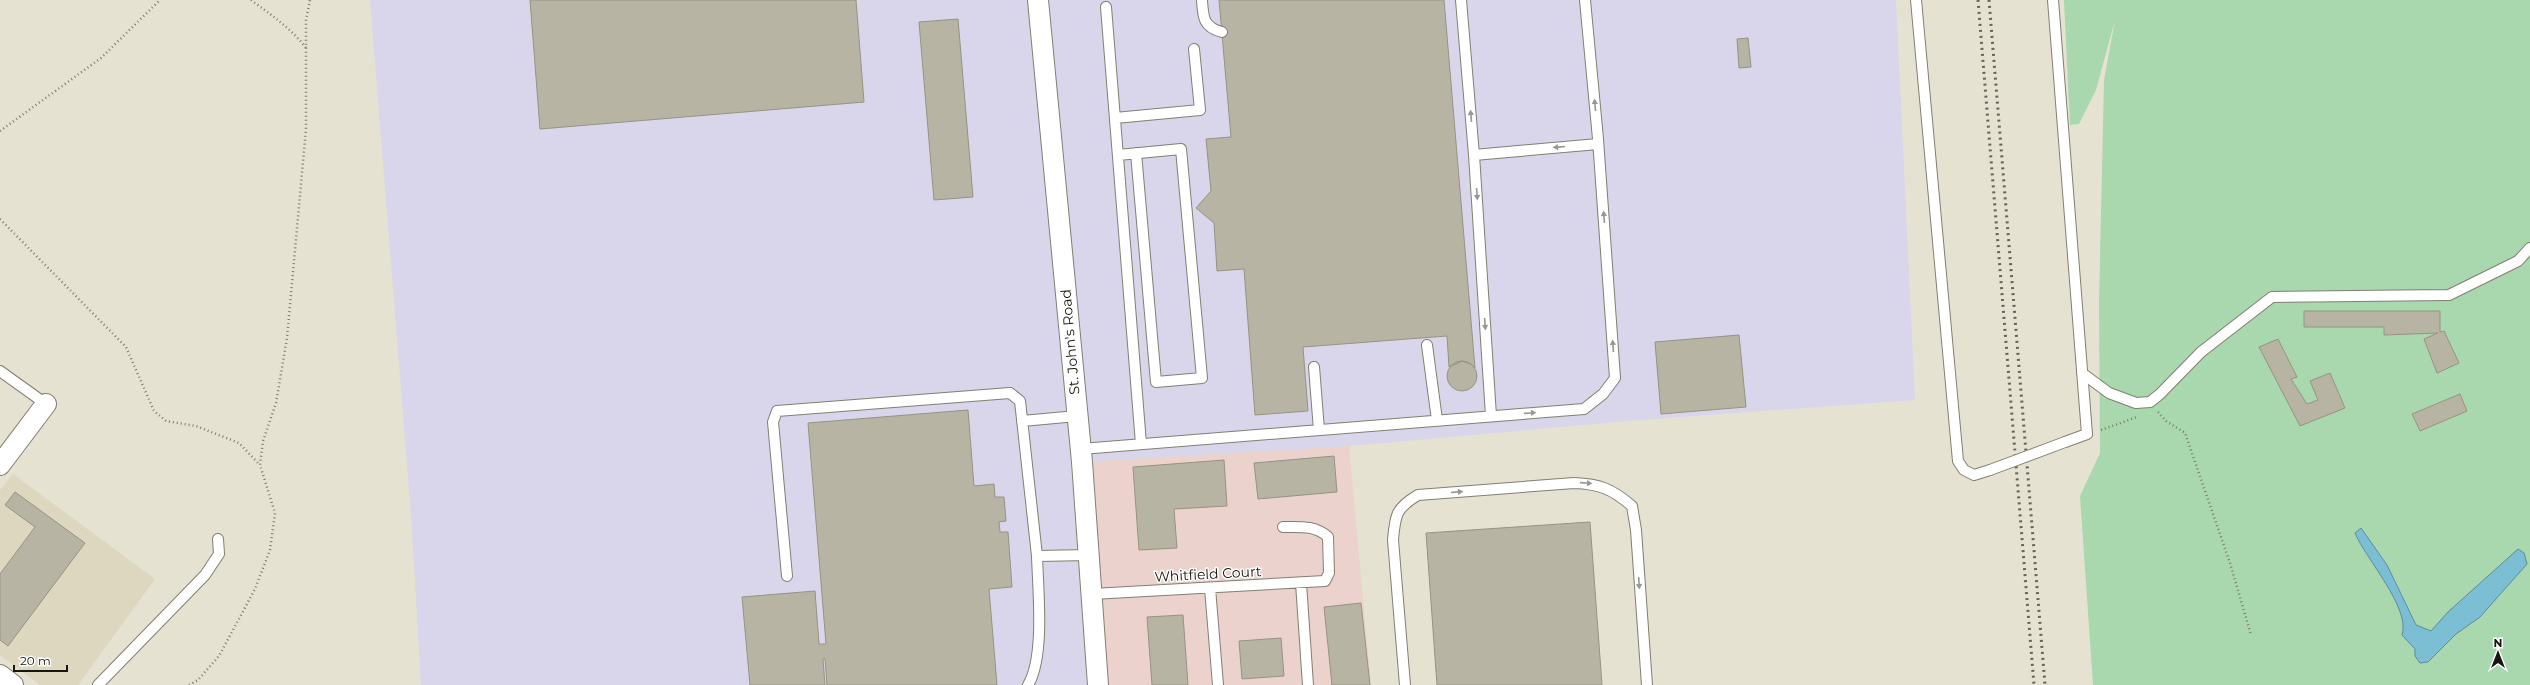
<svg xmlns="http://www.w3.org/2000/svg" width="2530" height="685" font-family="Montserrat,sans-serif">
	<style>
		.commercial { fill: #ebd2cc }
		.industrial { fill: #d9d5eb }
		.built { fill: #ddd7bf }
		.green { fill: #a9d7ae }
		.water { fill: #7cbfd4; stroke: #5d8c99 }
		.building { fill: #b7b4a3; stroke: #969383 }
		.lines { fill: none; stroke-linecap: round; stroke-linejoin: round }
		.lane-casing { stroke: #827f70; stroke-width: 12 }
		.street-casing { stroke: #827f70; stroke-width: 22 }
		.path { stroke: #7e7b70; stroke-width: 2.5; stroke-dasharray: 1 3; stroke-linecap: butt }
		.lane { stroke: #fff; stroke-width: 10 }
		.street { stroke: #fff; stroke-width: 20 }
		.rail { stroke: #656359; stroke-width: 3; stroke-dasharray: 2 4; stroke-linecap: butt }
		.lane-bridge-casing { stroke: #827f70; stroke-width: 12; stroke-linecap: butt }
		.lane-bridge { stroke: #fff; stroke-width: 10 }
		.oneway { fill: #969693 }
		.labels { text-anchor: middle; stroke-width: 3; stroke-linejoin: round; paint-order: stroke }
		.street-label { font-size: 14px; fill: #16150f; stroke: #fff }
	</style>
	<rect width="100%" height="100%" fill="#e6e2d2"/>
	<!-- commercial -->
	<path class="commercial" d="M 1349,446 L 1371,685 L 1098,685 L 1082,462 Z"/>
	<!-- industrial -->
	<path class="industrial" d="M 370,0 L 1896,0 L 1915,400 L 1640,420 L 1349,446 L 1082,462 L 1098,685 L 421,685 L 411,515 Z"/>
	<!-- built -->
	<path class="built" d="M 13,474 L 155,579 L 78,685 L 40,685 L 0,655 L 0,490 Z"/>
	<!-- green -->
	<path class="green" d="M 2064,0 L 2530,0 L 2530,685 L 2093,685 L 2080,496 L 2100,453 L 2099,304 L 2104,80 L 2115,20 L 2096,90 L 2079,124 L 2070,125 Z"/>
	<!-- water -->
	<path class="water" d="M 2361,528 L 2387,565 L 2416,625 L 2431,631 L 2448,612 L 2518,549 L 2524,553 L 2527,564 L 2480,617 L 2456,634 L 2428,662 L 2420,663 L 2415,656 L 2415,649 L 2402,635 C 2411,608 2365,558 2355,533 Z"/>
	<!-- building -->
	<path class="building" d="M 530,0 L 856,0 L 864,102 L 540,129 Z
		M 1219,0 L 1444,0 L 1475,368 L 1471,364 L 1462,361 L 1449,367 L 1447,336 L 1303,347 L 1308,411 L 1255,415 L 1244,269 L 1217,271 L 1214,223 L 1196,208 L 1211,191 L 1206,139 L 1231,137 Z
		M 958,19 L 973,197 L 934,200 L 919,22 Z
		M 1748,38 L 1751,67 L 1739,68 L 1737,39 Z
		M 2304,311 L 2440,311 L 2440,332 L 2444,331 L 2459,363 L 2437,373 L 2424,339 L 2438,333 L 2384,335 L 2384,327 L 2304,327 Z
		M 1739,335 L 1746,407 L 1661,414 L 1655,342 Z
		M 2278,339 L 2297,377 L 2291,379 L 2307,404 L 2318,400 L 2310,381 L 2330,373 L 2345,408 L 2300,426 L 2259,347 Z
		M1447 376a15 15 0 1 1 30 0a15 15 0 1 1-30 0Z
		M 2460,394 L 2467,411 L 2420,431 L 2412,414 Z
		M 968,410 L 974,486 L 994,484 L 995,497 L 1004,497 L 1006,521 L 999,522 L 1000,532 L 1008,532 L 1012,587 L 989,589 L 997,685 L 827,685 L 825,659 L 823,659 L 825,685 L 750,685 L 742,597 L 815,591 L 819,644 L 826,644 L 808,423 Z
		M 1334,456 L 1337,492 L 1258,499 L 1254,463 Z
		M 1224,460 L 1227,506 L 1174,509 L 1177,548 L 1139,550 L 1133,467 Z
		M 15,492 L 85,543 L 8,646 L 0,640 L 0,574 L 35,527 L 5,505 Z
		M 1590,522 L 1602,685 L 1437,685 L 1426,533 Z
		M 1361,603 L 1370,685 L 1332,685 L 1324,607 Z
		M 1183,615 L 1188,685 L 1152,685 L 1147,617 Z
		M 1281,638 L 1284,676 L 1242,679 L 1239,641 Z"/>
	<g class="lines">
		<!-- lane casing -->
		<g class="lane-casing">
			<path id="lane" d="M 1202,0 C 1203,17 1203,27 1222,32
				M 1461,0 L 1474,155 L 1491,416
				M 1916,0 L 1958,461 L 1964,470 L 1974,475 L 1990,470
				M 2053,0 L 2087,434 L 2065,442
				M 1106,7 L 1141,444
				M 1115,118 L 1200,110 L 1194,49
				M 1118,155 L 1181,149 L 1202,378 L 1156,382 L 1136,153
				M 1474,155 L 1598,144
				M 1427,345 L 1437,420
				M 1314,367 L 1319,430
				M 0,371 L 46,404
				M 2082,373 L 2109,393 L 2136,403 L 2150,402 L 2160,394 L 2201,352 L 2272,297 L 2449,295 L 2518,261 L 2530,248
				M 1022,421 L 1077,416
				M 1081,449 L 1584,409 L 1603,394 L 1615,378 L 1598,139 L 1585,0
				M 787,576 L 773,422 L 777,411 L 1010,393 L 1020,401 L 1037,556
				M 1301,583 L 1308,685
				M 1210,588 L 1218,685
				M 1092,594 L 1325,581 L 1329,573 L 1328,537 C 1315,525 1299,527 1283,527
				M 98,685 L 205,575 L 219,554 L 218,539
				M 1028,685 C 1045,657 1038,590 1037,556 L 1089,555
				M 1405,685 L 1393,540 C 1395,515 1396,508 1418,495 L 1574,483 C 1600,484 1612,489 1632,506 L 1636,530 L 1647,685"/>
		</g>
		<!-- street casing -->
		<g class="street-casing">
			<path id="street" d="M 1038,0 L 1082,462 L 1098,685
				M 0,465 L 46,404
				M 0,675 L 13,685"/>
		</g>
		<!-- path -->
		<path class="path" d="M 251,0 C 271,15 291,28 306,48
			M 0,131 L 101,58 L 160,0
			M 0,219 L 126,347 L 154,411 L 166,421 L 196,426 L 239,443 L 259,464
			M 2158,412 L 2166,421 L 2185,433 L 2230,563 L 2251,635
			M 2101,430 L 2137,417
			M 189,685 L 198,680 L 219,656 L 255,589 L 270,550 L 275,513 L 260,465 L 263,441 L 276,403 L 287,338 L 306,129 L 306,20 L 310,0"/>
		<!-- lane -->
		<use href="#lane" class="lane"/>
		<!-- street -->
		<use href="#street" class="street"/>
		<!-- rail -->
		<path class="rail" d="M 1978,0 L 2034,685
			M 1989,0 L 2045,685"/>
		<!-- lane-bridge casing -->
		<g class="lane-bridge-casing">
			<path id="lane-bridge" d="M 1990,470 L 2065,442"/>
		</g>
		<!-- lane-bridge -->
		<use href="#lane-bridge" class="lane-bridge"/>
	</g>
	<!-- one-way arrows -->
	<defs><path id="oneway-solid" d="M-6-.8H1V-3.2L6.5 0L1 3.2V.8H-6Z"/></defs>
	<g class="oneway">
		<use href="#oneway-solid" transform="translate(1595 105) rotate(-95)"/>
		<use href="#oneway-solid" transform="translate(1471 116) rotate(-95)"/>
		<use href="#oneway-solid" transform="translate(1559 147) rotate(175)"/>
		<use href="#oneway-solid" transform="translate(1477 194) rotate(86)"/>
		<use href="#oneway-solid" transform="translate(1604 217) rotate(-94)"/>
		<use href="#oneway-solid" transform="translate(1485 324) rotate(86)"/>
		<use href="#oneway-solid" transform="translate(1613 346) rotate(-94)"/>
		<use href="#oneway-solid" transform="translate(1530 413) rotate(-4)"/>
		<use href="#oneway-solid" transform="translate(1586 483) rotate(4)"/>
		<use href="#oneway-solid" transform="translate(1457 492) rotate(-5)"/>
		<use href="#oneway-solid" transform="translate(1639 583) rotate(87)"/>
	</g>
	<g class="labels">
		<!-- street labels -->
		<g class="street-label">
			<text transform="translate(1070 342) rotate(-95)" y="5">St. John's Road</text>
			<text transform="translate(1208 574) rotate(-3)" y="5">Whitfield Court</text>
		</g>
	</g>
	<!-- north arrow -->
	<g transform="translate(2498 653)" stroke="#ffffff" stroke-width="3" paint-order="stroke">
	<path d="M0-3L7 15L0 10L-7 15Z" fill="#16150f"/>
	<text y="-6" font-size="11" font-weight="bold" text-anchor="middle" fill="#16150f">N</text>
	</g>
	<!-- scale -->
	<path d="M14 665v6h53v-6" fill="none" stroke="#16150f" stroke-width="2"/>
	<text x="20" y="665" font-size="12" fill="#16150f" stroke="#ffffff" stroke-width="3" paint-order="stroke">20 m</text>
</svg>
